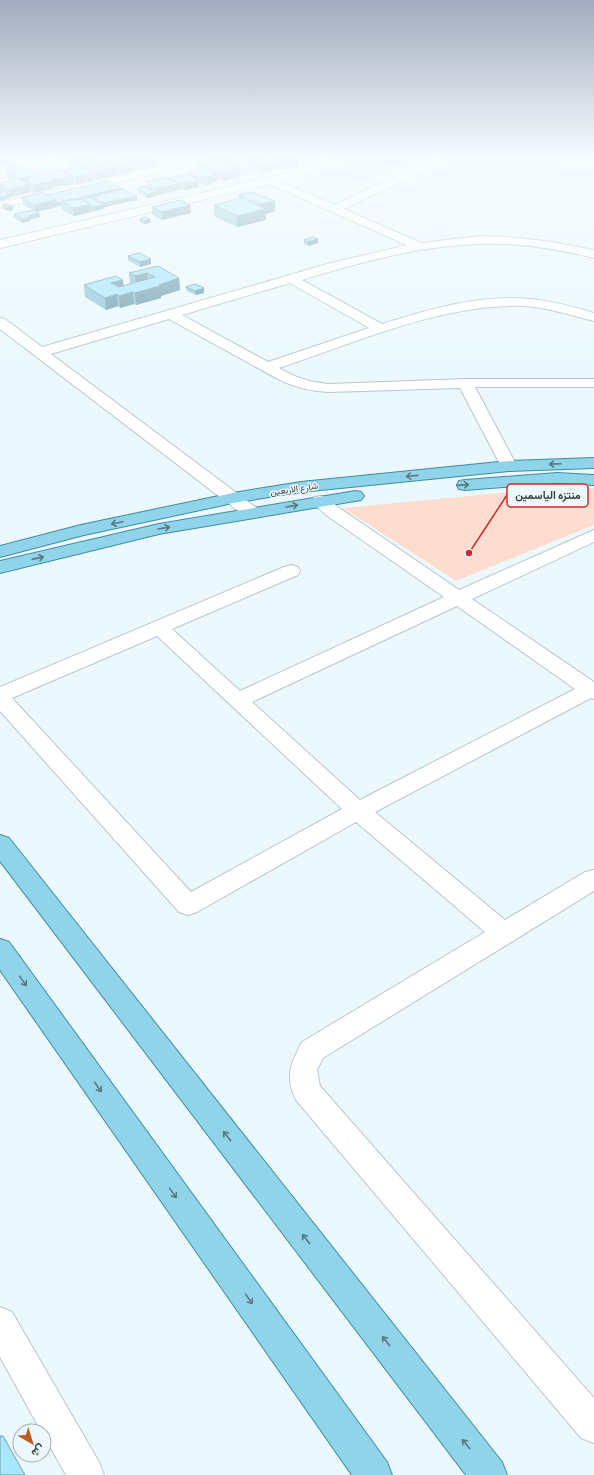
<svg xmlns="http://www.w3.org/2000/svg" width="594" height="1475" font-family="'PT Sans Narrow',Vazirmatn,sans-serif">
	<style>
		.green { fill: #fdddd0 }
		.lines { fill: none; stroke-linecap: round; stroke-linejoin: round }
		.minor-casing { stroke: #b9c6cb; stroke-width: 2 }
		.major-casing { stroke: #408da3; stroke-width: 2 }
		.minor { fill: #fff; fill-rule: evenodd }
		.major { fill: #8fd4e9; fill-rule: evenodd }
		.wall { fill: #90c6d8 }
		.shaded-wall { fill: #75a1b0 }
		.building { fill: #a7e6fb; stroke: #75a1b0 }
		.oneway { stroke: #5a7982 }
		.labels { text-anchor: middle; stroke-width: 3; stroke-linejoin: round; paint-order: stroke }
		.far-street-label { font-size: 9px; fill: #373d3e; stroke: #ebf9fe }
		.leader { fill: none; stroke: #d62828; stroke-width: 1.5 }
		.callout-dot { fill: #d62828; stroke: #ebf9fe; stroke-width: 1.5 }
		.callout { fill: #ebf9fe; stroke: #d62828; stroke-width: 1.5 }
		.callout-label { font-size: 11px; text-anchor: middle; font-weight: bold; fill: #373d3e }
	</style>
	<rect width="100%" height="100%" fill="#ebf9fe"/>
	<!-- green -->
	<path class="green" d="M 562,487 L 594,488 L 594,525 L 456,581 L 343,508 Z"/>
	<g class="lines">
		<!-- minor casing -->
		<g class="minor-casing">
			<path id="minor" d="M 59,159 L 80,159 L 75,162 L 0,178 L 0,172 Z
				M 194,159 L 215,159 L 210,162 L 0,208 L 0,202 Z
				M 325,159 L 339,159 L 318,170 L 280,181 L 334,205 L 435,159 L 449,159 L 344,209 L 421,243 L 480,236 L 509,237 L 552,242 L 594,250 L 594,258 C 557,249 518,242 480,244 C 419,246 360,262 302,280 L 382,324 C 430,309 480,294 531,299 C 553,301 574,307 594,313 L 594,321 C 570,315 547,307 523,306 C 444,303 354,343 279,368 C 297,378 308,382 329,384 L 465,379 L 594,379 L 594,387 L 475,387 L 517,466 L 515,470 L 509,471 L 503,470 L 501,466 L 460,388 L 329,392 C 309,391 293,387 276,378 L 169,319 L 51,354 L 258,509 L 261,513 L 258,517 L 252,518 L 246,517 L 0,329 L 0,318 L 5,319 L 42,347 L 331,263 L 407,245 L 269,184 L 0,248 L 0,240 L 267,178 L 310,166 ZM 290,283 L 369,328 L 268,362 L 182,315 Z
				M 567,159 L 594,160 L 594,166 L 568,161 Z
				M 320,496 L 326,497 L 338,507 L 459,590 L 594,530 L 594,542 L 472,599 L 594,682 L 594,699 L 591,698 L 375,812 L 505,920 L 585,872 L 594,870 L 594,891 L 323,1058 L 317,1070 L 320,1086 L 594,1398 L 594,1443 L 581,1438 L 296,1100 C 284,1075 291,1064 302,1042 L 485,932 L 356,822 L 197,912 L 188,915 L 179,912 L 0,711 L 0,687 L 284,567 L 291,565 L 298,567 L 300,571 L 298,575 L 172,629 L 240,691 L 444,597 L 326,515 L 311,501 L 314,497 ZM 457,606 L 575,689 L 360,800 L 252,702 ZM 157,636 L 342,809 L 191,892 L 12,698 Z
				M 0,1307 L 12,1312 L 99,1462 L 104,1475 L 66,1475 L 44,1436 L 44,1431 L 41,1431 L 0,1357 Z"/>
		</g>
		<!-- major casing -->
		<g class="major-casing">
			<path id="major" d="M 594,458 L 594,468 L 509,471 L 301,492 L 233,503 L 84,535 L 0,557 L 0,546 L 81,525 L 233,493 L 301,482 L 509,461 Z
				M 557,473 L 594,475 L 594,485 L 557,483 L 465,490 L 459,489 L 457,485 L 459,481 L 465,480 Z
				M 355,491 L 361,492 L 364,496 L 361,500 L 159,534 L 0,573 L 0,561 L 159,524 Z
				M 0,835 L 9,838 L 502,1462 L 507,1475 L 466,1475 L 0,861 Z
				M 0,939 L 9,942 L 387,1462 L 392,1475 L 352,1475 L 0,970 Z"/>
		</g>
		<!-- minor -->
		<use href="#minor" class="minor"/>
		<!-- major -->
		<use href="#major" class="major"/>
	</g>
	<!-- wall -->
	<path class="wall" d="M 67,159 L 157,159 L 157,166 L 138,170 L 134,168 L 134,171 L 117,174 L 116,173 L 116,175 L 97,179 L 95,178 L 95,180 L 76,184 L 73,182 L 73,184 L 54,187 L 54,188 L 34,193 L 31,191 L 31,192 L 10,197 L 10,198 L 0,201 L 0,183 L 11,180 L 7,178 L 6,171 L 40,174 L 62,171 L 62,170 L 75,167 L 68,164 Z
		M 176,159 L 193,159 L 181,162 Z
		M 203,159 L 216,159 L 218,160 L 220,159 L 298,159 L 298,166 L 281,170 L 275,167 L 275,170 L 260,173 L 244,167 L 244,165 L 240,164 L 240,166 L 235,167 L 241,176 L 222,181 L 218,179 L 218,180 L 208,185 L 199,184 L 199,187 L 185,190 L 180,190 L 157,195 L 156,195 L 157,196 L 147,198 L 137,192 L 137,188 L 146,187 L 146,182 L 169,179 L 169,178 L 188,175 L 188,173 L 199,170 L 198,170 L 198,163 L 203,161 Z
		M 122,189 L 137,196 L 137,200 L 104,207 L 104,209 L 93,211 L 92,211 L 92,212 L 74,216 L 61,209 L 61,206 L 57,206 L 57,207 L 37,212 L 40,217 L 30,219 L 30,221 L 22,223 L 14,218 L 14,214 L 32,210 L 23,205 L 22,198 L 47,195 Z
		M 239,195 L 275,211 L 266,214 L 266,220 L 237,227 L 214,216 L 214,205 L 239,199 Z
		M 2,205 L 13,210 L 7,211 L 3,209 Z
		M 152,207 L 191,213 L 162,220 L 152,215 Z
		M 140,219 L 150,219 L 150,223 L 144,224 L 140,222 Z
		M 304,240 L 318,243 L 308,246 L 304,244 Z
		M 128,256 L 151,264 L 140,267 L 128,260 Z
		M 158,266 L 179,278 L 180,290 L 161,296 L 161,298 L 136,305 L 134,304 L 120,308 L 118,306 L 106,310 L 85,297 L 84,285 L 123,280 L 123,286 L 130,284 L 129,273 Z
		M 186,287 L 204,288 L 204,293 L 196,295 L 187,291 Z"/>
	<!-- shaded-wall -->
	<path class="shaded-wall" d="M 98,159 L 121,159 L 106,162 L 107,165 L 83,165 L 83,170 L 81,170 L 80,163 Z
		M 154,159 L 157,159 L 157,166 L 138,170 L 137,163 Z
		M 181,159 L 193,159 L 181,162 Z
		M 298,159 L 298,166 L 281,170 L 281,163 Z
		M 240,162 L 240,166 L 226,169 L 226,166 Z
		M 275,163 L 275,170 L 260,173 L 260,166 Z
		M 133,164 L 134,171 L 117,174 L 117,167 Z
		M 115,168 L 116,175 L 97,179 L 97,172 Z
		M 240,169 L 241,176 L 222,181 L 222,174 Z
		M 94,173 L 95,180 L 76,184 L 76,177 Z
		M 218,173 L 218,180 L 208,185 L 208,177 Z
		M 28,176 L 29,183 L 26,181 L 26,184 L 20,185 L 19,178 Z
		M 72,176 L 73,184 L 54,187 L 54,188 L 34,193 L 33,185 L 51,180 Z
		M 199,180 L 199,187 L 185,190 L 185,183 Z
		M 179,183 L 180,190 L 157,195 L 157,188 Z
		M 30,185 L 31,192 L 10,197 L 9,190 Z
		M 121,188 L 122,192 L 92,197 L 92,199 L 61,202 Z
		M 156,192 L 157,196 L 147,198 L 147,194 Z
		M 10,195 L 10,198 L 0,201 L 0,197 Z
		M 137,196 L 137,200 L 104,207 L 104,209 L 93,211 L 93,207 L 103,205 L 103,203 Z
		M 56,200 L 57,207 L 35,212 L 34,205 Z
		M 275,201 L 275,211 L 266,214 L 266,220 L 237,227 L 237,216 L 260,210 L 260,204 Z
		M 61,202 L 61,206 L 57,206 L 56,203 Z
		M 91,204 L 92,212 L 74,216 L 74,208 Z
		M 190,205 L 191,213 L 162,220 L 162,212 Z
		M 13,206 L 13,210 L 7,211 L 7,207 Z
		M 39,213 L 40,217 L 30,219 L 30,221 L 22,223 L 22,219 L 28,216 Z
		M 150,219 L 150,223 L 144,224 L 144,221 Z
		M 318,239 L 318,243 L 308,246 L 308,242 Z
		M 151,259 L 151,264 L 140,267 L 140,262 Z
		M 147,273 L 148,285 L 136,288 L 135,276 Z
		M 179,278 L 180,290 L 161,296 L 161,298 L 136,305 L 135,293 Z
		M 123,280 L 124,292 L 111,283 Z
		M 204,288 L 204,293 L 196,295 L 195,291 Z
		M 133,292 L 134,304 L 120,308 L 119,296 Z
		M 117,294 L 118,306 L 106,310 L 105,298 Z"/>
	<!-- building -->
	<path class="building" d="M 72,159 L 98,159 L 80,163 Z
		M 118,159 L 125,159 L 133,164 L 117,167 L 106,162 Z
		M 129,159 L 154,159 L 137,163 Z
		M 204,159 L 216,159 L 240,169 L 222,174 L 198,163 L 205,161 Z
		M 220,159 L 233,159 L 240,162 L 229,165 L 218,160 Z
		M 247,159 L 267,159 L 275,163 L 260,166 L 244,160 Z
		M 272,159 L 296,159 L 281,163 Z
		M 102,161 L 115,168 L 97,172 L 83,165 Z
		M 80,166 L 94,173 L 76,177 L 62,170 Z
		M 26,167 L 40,174 L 60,170 L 72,176 L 51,180 L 53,181 L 33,185 L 26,181 L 32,178 L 28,176 L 19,178 L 6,171 Z
		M 207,168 L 218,173 L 208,177 L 197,177 L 188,173 Z
		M 187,174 L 199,180 L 185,183 L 179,183 L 157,188 L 146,182 L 161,178 L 167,178 L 177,182 L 169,178 Z
		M 18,179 L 30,185 L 9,190 L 0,185 L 0,183 Z
		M 108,181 L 121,188 L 56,203 L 56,200 L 47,195 Z
		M 144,186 L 156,192 L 147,194 L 137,188 Z
		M 0,189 L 10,195 L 0,197 Z
		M 123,189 L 137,196 L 103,203 L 92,197 Z
		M 251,192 L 275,201 L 260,204 L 251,200 L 248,201 L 266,209 L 237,216 L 214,205 L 245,197 L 239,195 Z
		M 44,193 L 56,200 L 34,205 L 22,198 Z
		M 90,197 L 104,205 L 93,207 L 92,207 L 91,204 L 82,199 Z
		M 81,199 L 91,204 L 74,208 L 61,201 Z
		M 180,200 L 190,205 L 162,212 L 152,207 Z
		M 8,204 L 13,206 L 7,207 L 2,205 Z
		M 33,210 L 39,213 L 28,216 L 30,217 L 22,219 L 14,214 Z
		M 146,217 L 150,219 L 144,221 L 140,219 Z
		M 313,237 L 318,239 L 308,242 L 304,240 Z
		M 139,253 L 151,259 L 140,262 L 128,256 Z
		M 158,266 L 179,278 L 159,285 L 160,286 L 135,293 L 133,292 L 119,296 L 117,294 L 105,298 L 84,285 L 116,276 L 123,280 L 111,283 L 119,287 L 155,277 L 147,273 L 135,276 L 129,273 Z
		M 195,284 L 204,288 L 195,291 L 186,287 Z
		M 0,1436 L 3,1436 L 25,1475 L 0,1475 Z"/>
	<!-- one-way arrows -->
	<defs><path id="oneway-shaft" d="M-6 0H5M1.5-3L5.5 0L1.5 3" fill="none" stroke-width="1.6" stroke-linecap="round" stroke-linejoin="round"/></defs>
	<g class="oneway">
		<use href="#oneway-shaft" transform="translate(555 464) rotate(178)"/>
		<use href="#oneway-shaft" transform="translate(412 476) rotate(174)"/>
		<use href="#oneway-shaft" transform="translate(463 485) rotate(-4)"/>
		<use href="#oneway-shaft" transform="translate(292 506) rotate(-10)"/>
		<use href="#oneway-shaft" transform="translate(117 523) rotate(168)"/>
		<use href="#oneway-shaft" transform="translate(164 528) rotate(-10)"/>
		<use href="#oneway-shaft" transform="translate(38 558) rotate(-13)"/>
		<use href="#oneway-shaft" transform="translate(23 981) rotate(55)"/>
		<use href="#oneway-shaft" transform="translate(98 1087) rotate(55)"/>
		<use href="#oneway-shaft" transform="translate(227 1136) rotate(-128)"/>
		<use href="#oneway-shaft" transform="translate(173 1193) rotate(55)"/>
		<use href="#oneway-shaft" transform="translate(306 1239) rotate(-128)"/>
		<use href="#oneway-shaft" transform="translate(249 1299) rotate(55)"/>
		<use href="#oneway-shaft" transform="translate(386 1341) rotate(-128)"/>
		<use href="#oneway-shaft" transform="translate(466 1444) rotate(-128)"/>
	</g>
	<!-- sky -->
	<linearGradient id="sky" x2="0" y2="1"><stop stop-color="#a2aabe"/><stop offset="0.43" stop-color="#f6fcff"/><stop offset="1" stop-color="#f6fcff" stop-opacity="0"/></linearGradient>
	<rect width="594" height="366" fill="url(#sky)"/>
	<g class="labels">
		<!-- far-street labels -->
		<g class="far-street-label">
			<text transform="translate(294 489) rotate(-8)" y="3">شارع الاربعين</text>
		</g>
	</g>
	<!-- callouts -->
	<path class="leader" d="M469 553L507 495"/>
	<circle class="callout-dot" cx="469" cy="553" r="4"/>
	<rect class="callout" x="507" y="484" width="81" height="23" rx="4"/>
	<g class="callout-label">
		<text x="548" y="499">منتزه الياسمين</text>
	</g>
	<!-- north arrow -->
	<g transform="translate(32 1443) rotate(142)"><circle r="19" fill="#ebf9fe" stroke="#a3aeb1"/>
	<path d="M0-3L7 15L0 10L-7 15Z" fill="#bc5824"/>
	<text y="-6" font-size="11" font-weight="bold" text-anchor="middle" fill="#373d3e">ش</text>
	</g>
</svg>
